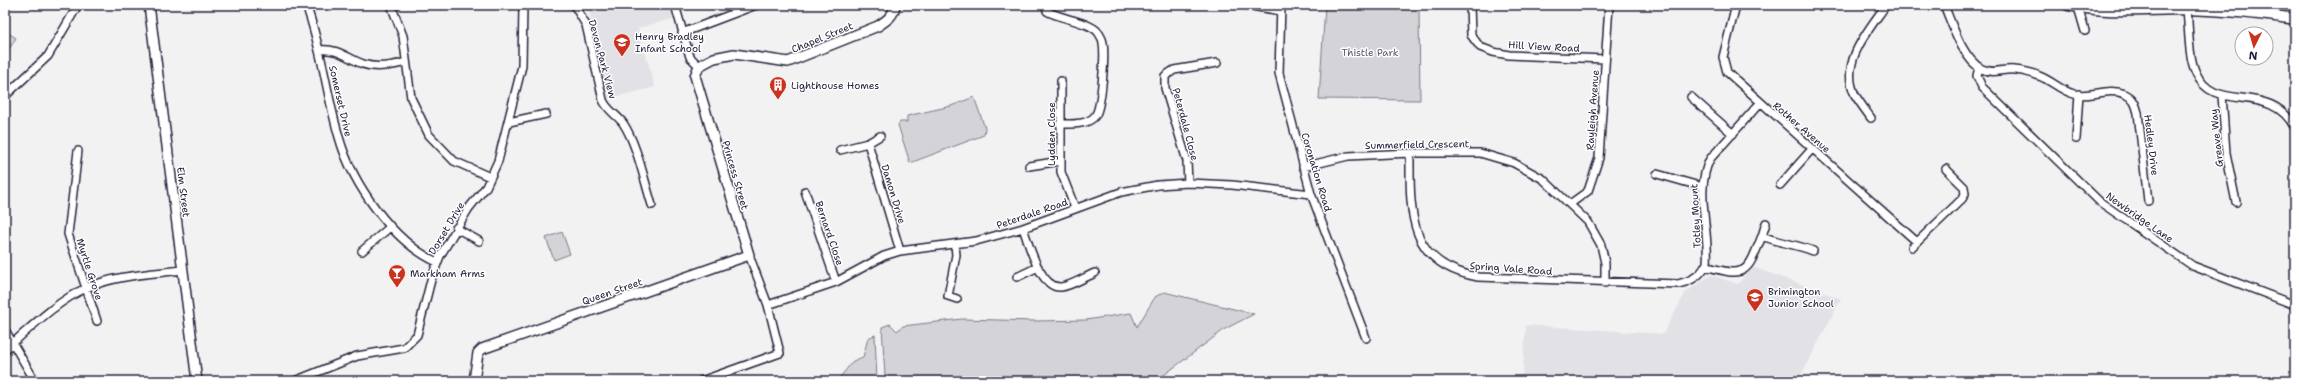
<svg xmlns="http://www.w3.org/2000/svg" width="2300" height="386" font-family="'Shantell Sans',sans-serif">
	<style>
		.built { fill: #e2e2e6 }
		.green { fill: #d3d3d8; stroke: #7a7a8a }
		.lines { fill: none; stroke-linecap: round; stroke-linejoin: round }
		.minor-casing { stroke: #22223b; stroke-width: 10 }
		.tertiary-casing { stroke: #22223b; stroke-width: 12 }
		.secondary-casing { stroke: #22223b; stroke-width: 13 }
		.minor { stroke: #fff; stroke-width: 7 }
		.tertiary { stroke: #fff; stroke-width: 9 }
		.secondary { stroke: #fff; stroke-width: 10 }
		.labels { text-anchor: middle; stroke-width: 3; stroke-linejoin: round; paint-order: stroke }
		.poi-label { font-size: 10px; fill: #22223b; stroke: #fff; text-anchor: start }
		.street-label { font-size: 10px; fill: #22223b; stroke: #fff }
		.park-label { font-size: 10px; fill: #57576a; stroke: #fff }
	</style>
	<rect width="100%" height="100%" fill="#f2f2f3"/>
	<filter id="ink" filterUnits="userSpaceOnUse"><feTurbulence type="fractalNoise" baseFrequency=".025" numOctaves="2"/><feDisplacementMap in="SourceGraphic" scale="8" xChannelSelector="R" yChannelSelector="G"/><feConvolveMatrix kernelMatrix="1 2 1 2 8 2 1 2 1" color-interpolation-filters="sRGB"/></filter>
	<g filter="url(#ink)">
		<!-- built -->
		<path class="built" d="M 588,5 L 669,5 L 673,19 L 638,28 L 655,87 L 608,99 Z
			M 1753,267 L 1841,299 L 1798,381 L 1522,381 L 1526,325 L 1663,334 L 1686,292 L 1711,275 L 1738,284 Z"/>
		<!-- green -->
		<path class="green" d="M 1325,5 L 1419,5 L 1420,100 L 1319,99 Z
			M 2242,5 L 2295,5 L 2295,13 L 2243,8 Z
			M 5,31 L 16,38 L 5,56 Z
			M 974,97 L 985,128 L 984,135 L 910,163 L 898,125 L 900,122 L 907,122 L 907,116 L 951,106 Z
			M 562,232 L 570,254 L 554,260 L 546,238 Z
			M 1164,292 L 1254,314 L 1225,329 L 1156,381 L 887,381 L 885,376 L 882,327 L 890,324 L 897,331 L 903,326 L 962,319 L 1035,321 L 1086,320 L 1131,313 L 1137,327 L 1155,297 Z
			M 875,335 L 877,381 L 837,381 L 853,361 L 863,357 L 868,338 Z"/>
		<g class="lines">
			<!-- minor casing -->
			<g class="minor-casing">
				<path id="minor" d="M 306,5 C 322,48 326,93 339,137 C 352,184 393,242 437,262
					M 391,5 L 403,36 L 411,98 L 429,135 L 454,161 L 490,177
					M 574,5 L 586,25 L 603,100 C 607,110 617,115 623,123 C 637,144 644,180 652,205
					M 675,5 L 690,57 L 699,66
					M 1046,5 L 1047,11 C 1060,19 1088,21 1098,32 C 1100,35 1103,40 1103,43 C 1105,55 1102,107 1095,116 C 1088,125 1071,124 1060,124
					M 1246,5 L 1281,11
					M 1281,5 L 1279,73 L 1311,194 L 1366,338
					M 1470,5 L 1471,35 L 1480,47 L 1493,52 L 1509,55 L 1605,59
					M 1736,5 L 1723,57 L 1727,72 L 1917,242
					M 1944,5 C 1952,24 1963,60 1982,69 C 1994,75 2004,68 2015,70 C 2023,71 2031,72 2039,76 C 2051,80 2061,91 2074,94 C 2091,98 2108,87 2125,94 C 2134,98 2136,105 2138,113 L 2148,201
					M 2078,7 L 2085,31
					M 2187,9 C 2189,27 2188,57 2196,73 C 2214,115 2270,80 2295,128
					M 682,33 L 756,5
					M 320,50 C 338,48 347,58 363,64 C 377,69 392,66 406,62
					M 1979,67 L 1977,76 L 1982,87 L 2100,202 L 2193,266 L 2295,305
					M 1061,81 L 1061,172 L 1075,208
					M 2222,95 L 2226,153 L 2236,202
					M 5,96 L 48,56 L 78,5
					M 1691,97 L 1733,134
					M 1871,118 C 1866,111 1860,103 1855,95 C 1839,62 1869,30 1886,5
					M 509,122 L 546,114
					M 2076,139 L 2079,94
					M 868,143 L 900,251
					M 840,150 L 868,143 L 880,136
					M 78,151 L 68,234 L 97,321
					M 1410,153 C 1410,212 1407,264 1478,277 L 1678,284 C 1691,281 1701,276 1707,263 C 1710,230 1694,191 1710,159 L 1760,103
					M 1029,166 L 1061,161
					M 1303,167 L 1348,156 L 1410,153 L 1480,153 L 1514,163 L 1543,179 L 1588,222 L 1601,245 L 1605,263 L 1605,283
					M 1657,174 L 1703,187
					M 1188,183 L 1187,161 L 1165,88 L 1165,76 L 1174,70 L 1217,63
					M 1780,185 L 1812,149
					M 805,191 L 836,282
					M 1570,204 L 1588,191 L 1599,158 L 1609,5
					M 456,228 L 479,241
					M 1023,228 C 1029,244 1040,289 1061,287 C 1071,286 1085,277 1095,273
					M 1762,236 L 1766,223
					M 955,245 L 956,255 L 948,296 L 957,299
					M 1912,247 L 1962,199 L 1965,194 L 1964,187 L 1946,169
					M 362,251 L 390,227
					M 1705,266 C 1746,278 1747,274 1762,236 C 1779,243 1796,244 1813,251
					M 1017,277 L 1038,267
					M 768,305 L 836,282 L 884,256 L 900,251 L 976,241 L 1023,228 L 1121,192 L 1158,185 L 1188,183 L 1232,185 L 1311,194
					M 5,330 L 35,381
					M 5,350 C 29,329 57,301 86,288 C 116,275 150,274 182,270
					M 295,381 L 357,356 L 404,348 L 417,335 L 431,280 L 440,256 L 469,208 L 486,187 L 498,161 L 522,66 L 523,5
					M 701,381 L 780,353 L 768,305 L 749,255"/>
			</g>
			<!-- tertiary casing -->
			<g class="tertiary-casing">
				<path id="tertiary" d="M 149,5 L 197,381
					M 474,381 L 478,353 L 482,349 L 749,255 L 695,76 L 699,66 L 714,58 L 734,54 L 788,62 L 878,26 C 887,20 894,16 895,5"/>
			</g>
			<!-- secondary casing -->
			<g class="secondary-casing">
				<path id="secondary" d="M 2068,5 C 2107,14 2147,9 2186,9 C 2223,10 2259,13 2295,19"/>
			</g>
			<!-- minor -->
			<use href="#minor" class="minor"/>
			<!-- tertiary -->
			<use href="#tertiary" class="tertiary"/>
			<!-- secondary -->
			<use href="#secondary" class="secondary"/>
		</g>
	</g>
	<!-- icons -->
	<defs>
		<g id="school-pin" transform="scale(0.9)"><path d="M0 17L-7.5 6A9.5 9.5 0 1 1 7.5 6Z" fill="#c8321e" stroke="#fff"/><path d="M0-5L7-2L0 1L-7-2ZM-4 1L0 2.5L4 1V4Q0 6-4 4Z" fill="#fff"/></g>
		<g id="building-pin" transform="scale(0.9)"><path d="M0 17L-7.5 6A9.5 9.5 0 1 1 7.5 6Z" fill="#c8321e" stroke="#fff"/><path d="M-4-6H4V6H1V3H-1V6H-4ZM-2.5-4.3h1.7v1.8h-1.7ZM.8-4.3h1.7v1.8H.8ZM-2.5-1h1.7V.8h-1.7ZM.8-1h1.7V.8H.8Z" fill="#fff"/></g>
		<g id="bar-pin" transform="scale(0.9)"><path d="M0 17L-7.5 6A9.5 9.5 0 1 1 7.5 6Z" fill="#c8321e" stroke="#fff"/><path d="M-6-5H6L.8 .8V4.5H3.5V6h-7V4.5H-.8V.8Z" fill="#fff"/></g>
	</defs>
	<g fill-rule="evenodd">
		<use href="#school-pin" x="622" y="42"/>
		<use href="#building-pin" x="778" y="85"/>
		<use href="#bar-pin" x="397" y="273"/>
		<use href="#school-pin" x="1755" y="297"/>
	</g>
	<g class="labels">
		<!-- poi labels -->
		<g class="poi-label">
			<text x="635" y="40">Henry Bradley<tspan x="635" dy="12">Infant School</tspan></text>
			<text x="791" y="89">Lighthouse Homes</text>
			<text x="410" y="277">Markham Arms</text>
			<text x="1768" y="295">Brimington<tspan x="1768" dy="12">Junior School</tspan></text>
		</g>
		<!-- street labels -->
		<g class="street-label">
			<text transform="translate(822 37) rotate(-22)" y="4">Chapel Street</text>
			<text transform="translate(1544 46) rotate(3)" y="4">Hill View Road</text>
			<text transform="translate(603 59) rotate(75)" y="4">Devon Park View</text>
			<text transform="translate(341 101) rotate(77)" y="4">Somerset Drive</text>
			<text transform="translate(1592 110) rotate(-86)" y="4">Rayleigh Avenue</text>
			<text transform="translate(1186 124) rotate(75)" y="4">Peterdale Close</text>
			<text transform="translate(1802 127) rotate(41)" y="4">Rother Avenue</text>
			<text transform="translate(1051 134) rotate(-90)" y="4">Lydden Close</text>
			<text transform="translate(2216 138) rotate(-96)" y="4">Greave Way</text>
			<text transform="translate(1417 144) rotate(-1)" y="4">Summerfield Crescent</text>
			<text transform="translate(2152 145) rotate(83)" y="4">Hedley Drive</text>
			<text transform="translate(1317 172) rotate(73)" y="4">Coronation Road</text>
			<text transform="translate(736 175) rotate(74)" y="4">Princess Street</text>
			<text transform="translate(184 192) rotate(83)" y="4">Elm Street</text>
			<text transform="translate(894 194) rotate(73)" y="4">Damon Drive</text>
			<text transform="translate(1032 213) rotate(-19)" y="4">Peterdale Road</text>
			<text transform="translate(1695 216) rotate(-93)" y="4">Totley Mount</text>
			<text transform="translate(2140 217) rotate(35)" y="4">Newbridge Lane</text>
			<text transform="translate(446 228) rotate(-59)" y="4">Dorset Drive</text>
			<text transform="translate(830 233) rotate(71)" y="4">Bernard Close</text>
			<text transform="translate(1511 268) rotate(4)" y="4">Spring Vale Road</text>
			<text transform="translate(90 269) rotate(72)" y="4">Myrtle Grove</text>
			<text transform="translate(612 291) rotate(-19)" y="4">Queen Street</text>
		</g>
		<!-- park labels -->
		<g class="park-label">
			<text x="1370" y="56">Thistle Park</text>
		</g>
	</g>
	<!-- margin -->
	<rect width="2300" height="386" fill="none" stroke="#fff" stroke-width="20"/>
	<rect x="10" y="10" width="2280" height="366" fill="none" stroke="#22223b" stroke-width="1.5" filter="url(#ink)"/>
	<!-- north arrow -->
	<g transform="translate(2254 46) rotate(185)"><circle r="19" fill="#ffffff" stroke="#a7a7b1"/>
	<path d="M0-3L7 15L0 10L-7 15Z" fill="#c8321e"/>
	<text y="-6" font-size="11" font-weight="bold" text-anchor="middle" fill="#22223b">N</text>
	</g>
</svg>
